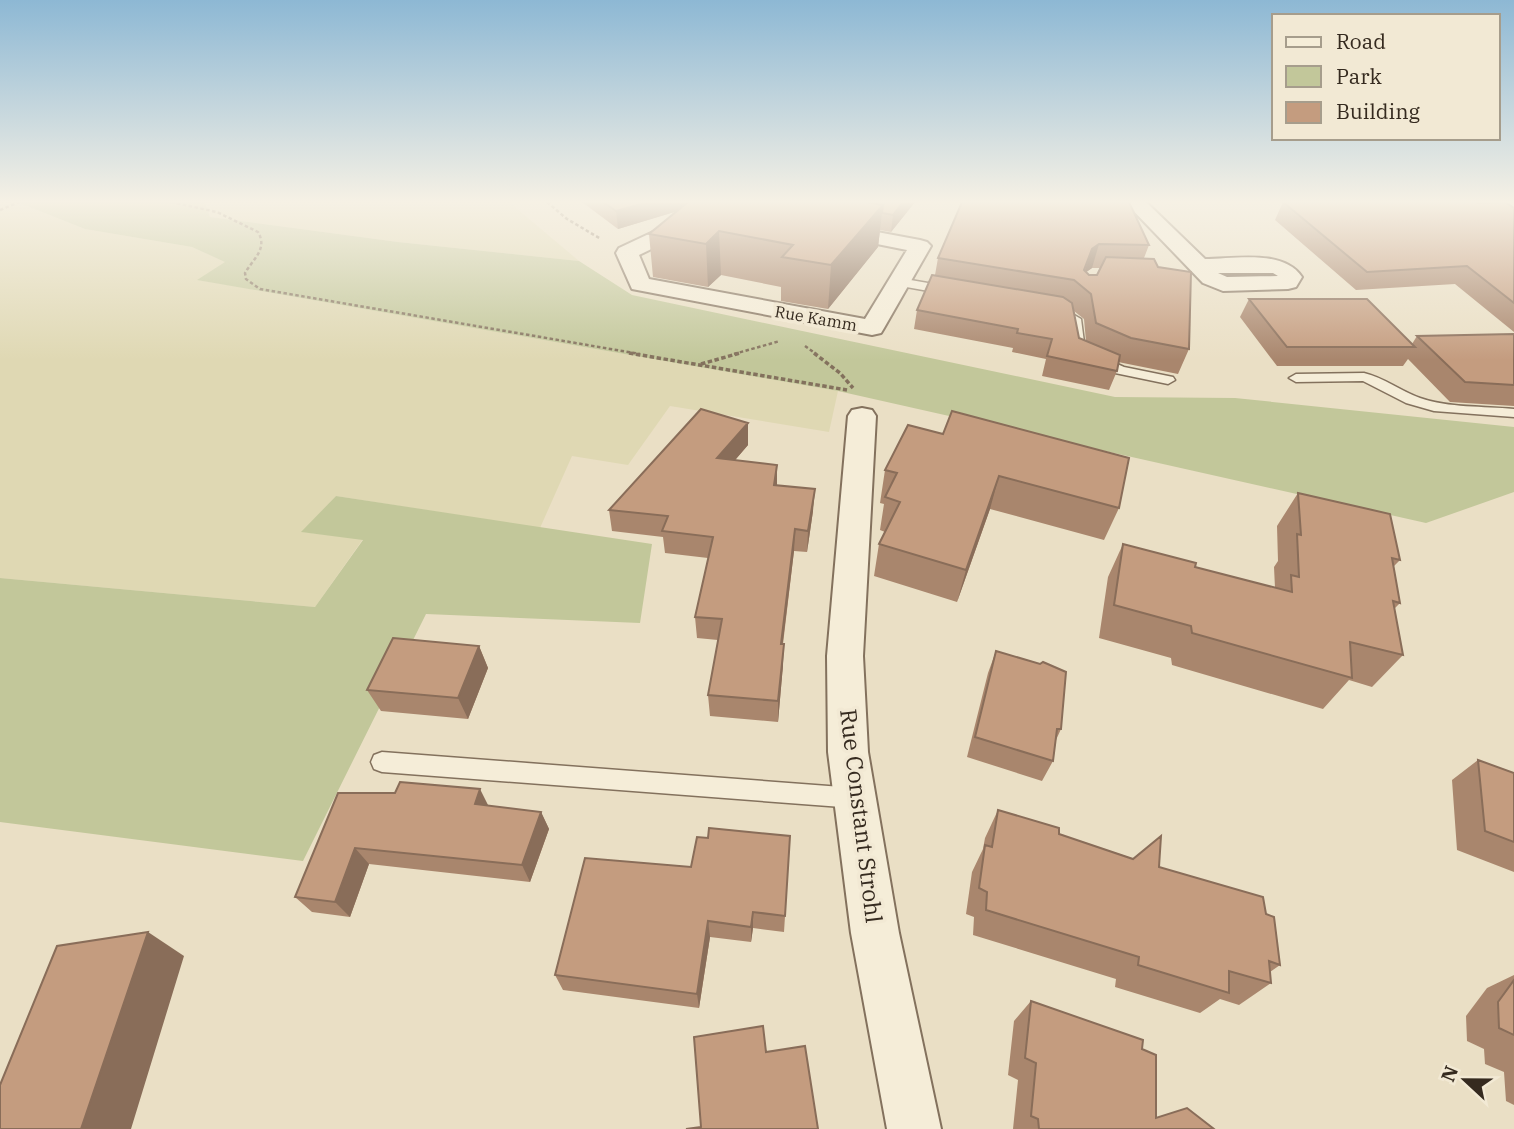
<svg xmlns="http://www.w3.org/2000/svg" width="1514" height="1129" font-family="'IBM Plex Serif',serif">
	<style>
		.farmland { fill: #dfd8b3 }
		.green { fill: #c2c79a }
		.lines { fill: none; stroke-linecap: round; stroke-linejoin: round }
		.service-casing { stroke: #83715d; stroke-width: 3 }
		.minor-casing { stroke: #83715d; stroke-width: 4 }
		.path-far1 { stroke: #83715d; stroke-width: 2.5; stroke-dasharray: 3.5 2.5; stroke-linecap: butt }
		.path { stroke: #83715d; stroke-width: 3.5; stroke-dasharray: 4.5 2.5; stroke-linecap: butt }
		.service { fill: #f5edd8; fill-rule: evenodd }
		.minor { fill: #f5edd8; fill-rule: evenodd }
		.wall { fill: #a9866d; fill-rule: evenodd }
		.shaded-wall { fill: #896d59 }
		.building { fill: #c49c7f; stroke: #896d59; stroke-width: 2 }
		.labels { text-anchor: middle; stroke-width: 7; stroke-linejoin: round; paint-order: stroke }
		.far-street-label { font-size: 16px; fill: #352a1f; stroke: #f2e9d4 }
		.near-street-label { font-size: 23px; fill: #352a1f; stroke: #f2e9d4 }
	</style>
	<rect width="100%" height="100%" fill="#eadfc5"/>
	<!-- farmland -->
	<path class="farmland" d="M 0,202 L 17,202 L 85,229 L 192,247 L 226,262 L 199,280 L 838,391 L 829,432 L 670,406 L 628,465 L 572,456 L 540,528 L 336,496 L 302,532 L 363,539 L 315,607 L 0,578 Z
		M 205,202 L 509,202 L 579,261 L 398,242 L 210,217 Z"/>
	<!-- green -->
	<path class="green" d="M 17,202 L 205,202 L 210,217 L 398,242 L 579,261 L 632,295 L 1115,397 L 1235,398 L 1514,427 L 1514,492 L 1426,523 L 838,391 L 197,280 L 225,262 L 192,247 L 85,229 Z
		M 336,496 L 652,544 L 640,623 L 426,614 L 303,861 L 0,822 L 0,578 L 315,607 L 363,540 L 301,532 Z"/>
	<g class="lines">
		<!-- service casing -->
		<g class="service-casing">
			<path id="service" d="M 899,278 L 951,287 L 957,291 L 951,295 L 895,285 L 893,282 Z
				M 1057,305 L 1081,319 L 1085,350 L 1124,367 L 1173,377 L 1175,380 L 1168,384 L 1115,373 L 1074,355 L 1069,321 L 1051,309 Z
				M 1364,373 C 1385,378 1400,391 1420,398 C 1449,408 1483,406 1514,409 L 1514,417 L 1434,411 L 1406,403 L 1363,381 L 1296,382 L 1289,378 L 1296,374 Z
				M 382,752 L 855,788 L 863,791 L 866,798 L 863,805 L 855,808 L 382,772 L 374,769 L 371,762 L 374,755 Z"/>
		</g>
		<!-- minor casing -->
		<g class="minor-casing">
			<path id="minor" d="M 717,202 L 737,202 L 730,211 L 639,255 L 649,279 L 865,319 L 907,250 L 827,234 L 824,230 L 827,226 L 834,224 L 920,240 L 927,242 L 931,246 L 884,328 L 881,333 L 872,335 L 632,289 L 616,253 L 619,248 Z
				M 1125,202 L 1146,202 L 1205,259 C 1235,259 1283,249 1302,277 L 1296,287 L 1288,289 L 1223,291 L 1203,283 ZM 1218,273 L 1273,273 L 1278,276 L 1227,277 Z
				M 862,408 L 872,410 L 876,416 L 863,656 L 868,752 L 899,933 L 941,1129 L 887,1129 L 851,933 L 828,752 L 827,656 L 848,416 L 852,410 Z"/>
		</g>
		<!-- path-far1 -->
		<path class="path-far1" d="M 171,202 L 217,212 L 258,232 C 268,249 253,259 245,273 L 246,279 L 260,289 L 640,354
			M 547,202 L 567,219 L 601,239
			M 0,210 L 19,202
			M 805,346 L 816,354
			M 734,354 L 780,341"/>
		<!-- path -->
		<path class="path" d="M 629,353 L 847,390
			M 814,353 L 840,373 L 853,388
			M 701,364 L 740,353"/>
		<!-- service -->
		<use href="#service" class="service"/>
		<!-- minor -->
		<use href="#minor" class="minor"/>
	</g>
	<!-- wall -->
	<path class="wall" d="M 582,202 L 915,202 L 891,232 L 880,230 L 878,247 L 828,309 L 781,301 L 781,287 L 721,275 L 708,287 L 653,277 L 649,234 L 677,211 L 618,229 Z
		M 962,202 L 1149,245 L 1144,258 L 1189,349 L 1178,374 L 1118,362 L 1117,371 L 1109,390 L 1042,376 L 1046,359 L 1012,352 L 1013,348 L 914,329 L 917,310 L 935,275 L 938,258 ZM 1092,268 L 1100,268 L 1097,275 L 1089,275 L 1086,272 ZM 1074,311 L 1084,319 L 1086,341 L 1079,338 Z
		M 1283,202 L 1478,203 L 1514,208 L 1514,332 L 1455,284 L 1356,290 L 1275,220 Z
		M 1249,299 L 1412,344 L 1417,336 L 1514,334 L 1514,406 L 1450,402 L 1408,359 L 1403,366 L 1277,366 L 1240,317 Z
		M 748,423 L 748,445 L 735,460 L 777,485 L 813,511 L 807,552 L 794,551 L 783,644 L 783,665 L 778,722 L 710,716 L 708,695 L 718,640 L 697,638 L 695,617 L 708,558 L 665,553 L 663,537 L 612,531 L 609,510 Z
		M 908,425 L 1119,508 L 1104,540 L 990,509 L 957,602 L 874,576 L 879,544 L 885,532 L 880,530 L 884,504 L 880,503 L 885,470 Z
		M 1298,493 L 1400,560 L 1393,567 L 1400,603 L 1394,609 L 1403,655 L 1372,687 L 1349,680 L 1323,709 L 1172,665 L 1171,658 L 1099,638 L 1108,577 L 1123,544 L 1195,567 L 1275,588 L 1274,567 L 1278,561 L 1277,526 Z
		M 479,646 L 488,668 L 468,719 L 381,711 L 367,690 Z
		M 996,651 L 1061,729 L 1056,740 L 1053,761 L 1042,781 L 967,757 L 988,673 Z
		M 1478,760 L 1514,773 L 1514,872 L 1457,850 L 1452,780 Z
		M 338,793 L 489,806 L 541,812 L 549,829 L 530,882 L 369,864 L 350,917 L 312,912 L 295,897 Z
		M 998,810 L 1059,834 L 1159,867 L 1266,914 L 1280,965 L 1270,972 L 1271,983 L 1239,1005 L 1220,999 L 1200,1013 L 1115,987 L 1116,979 L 973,935 L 974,917 L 966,914 L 972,872 L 983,849 L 985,838 Z
		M 790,836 L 784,932 L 753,928 L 751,942 L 710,937 L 699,1008 L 563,990 L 555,975 L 691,867 L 708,838 Z
		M 1514,975 L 1514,1105 L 1506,1101 L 1504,1072 L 1485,1064 L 1484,1049 L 1467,1041 L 1466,1016 L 1487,988 Z
		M 1031,1001 L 1142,1049 L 1156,1118 L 1213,1129 L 1013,1129 L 1018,1080 L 1008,1075 L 1014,1021 Z"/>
	<!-- shaded-wall -->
	<path class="shaded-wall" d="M 649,202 L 708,202 L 618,229 L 616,211 Z
		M 903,202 L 915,202 L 891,232 L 893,215 Z
		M 883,205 L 878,247 L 828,309 L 831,265 Z
		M 719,231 L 721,275 L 708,287 L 706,244 Z
		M 1099,244 L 1092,268 L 1085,273 L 1080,285 L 1092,249 Z
		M 748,423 L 748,445 L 718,480 L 717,458 Z
		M 777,465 L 777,487 L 774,485 Z
		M 999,476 L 990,509 L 957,602 L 966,570 Z
		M 815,489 L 813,511 L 807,552 L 808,531 Z
		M 795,529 L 794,551 L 780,665 L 781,644 Z
		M 784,644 L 783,665 L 778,722 L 778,701 Z
		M 479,646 L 488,668 L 468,719 L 458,698 Z
		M 480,789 L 489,807 L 475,804 Z
		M 541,812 L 549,829 L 530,882 L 522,865 Z
		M 355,848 L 369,864 L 350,917 L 335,902 Z
		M 753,912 L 753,928 L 751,942 L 751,927 Z
		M 708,921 L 710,937 L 699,1008 L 697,994 Z
		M 148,932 L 184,956 L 131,1129 L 81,1129 Z"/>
	<!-- building -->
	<path class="building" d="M 603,202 L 649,202 L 616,211 Z
		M 688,202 L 866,202 L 883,205 L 831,265 L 782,257 L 793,245 L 719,231 L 706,244 L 649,234 Z
		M 866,202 L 903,202 L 893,215 L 882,213 L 883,205 Z
		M 962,202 L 1129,202 L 1149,245 L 1099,244 L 1092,249 L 1084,270 L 1089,275 L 1097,275 L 1106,257 L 1154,259 L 1158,267 L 1191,272 L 1189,349 L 1131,338 L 1096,323 L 1091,294 L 1074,280 L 938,258 Z
		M 1283,202 L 1476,202 L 1478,203 L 1505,202 L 1514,208 L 1514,303 L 1467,266 L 1367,272 Z
		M 932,275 L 1063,297 L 1072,303 L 1079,338 L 1120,355 L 1117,371 L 1047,356 L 1052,339 L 1017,333 L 1018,329 L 917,310 Z
		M 1249,299 L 1367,299 L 1415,347 L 1287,347 Z
		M 1514,334 L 1514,385 L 1465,382 L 1417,336 Z
		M 701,409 L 748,423 L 717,458 L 777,465 L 774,485 L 815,489 L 808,531 L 795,529 L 781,644 L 784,644 L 778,701 L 708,695 L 722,619 L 695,617 L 713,537 L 662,531 L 668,516 L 609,510 Z
		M 952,411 L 1129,458 L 1119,508 L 999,476 L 966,570 L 879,544 L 900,502 L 885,497 L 897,473 L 885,470 L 908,425 L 943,434 Z
		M 1298,493 L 1390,514 L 1400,560 L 1392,558 L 1400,603 L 1393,601 L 1403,655 L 1350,642 L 1352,678 L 1192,633 L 1191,626 L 1114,605 L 1123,544 L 1196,563 L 1195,567 L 1292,592 L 1291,575 L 1299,577 L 1297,534 L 1301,535 Z
		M 393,638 L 479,646 L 458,698 L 367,690 Z
		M 996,651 L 1040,664 L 1043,662 L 1066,672 L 1061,729 L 1057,729 L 1053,761 L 975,737 Z
		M 1478,760 L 1514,773 L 1514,842 L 1485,831 Z
		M 400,782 L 480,789 L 475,804 L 541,812 L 522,865 L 355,848 L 335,902 L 295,897 L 338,793 L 395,793 Z
		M 998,810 L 1059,828 L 1059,834 L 1133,859 L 1161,836 L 1159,867 L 1263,897 L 1266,914 L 1274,917 L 1280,965 L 1269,961 L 1271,983 L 1229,971 L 1229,993 L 1138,965 L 1139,957 L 986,910 L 987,892 L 979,888 L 985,845 L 992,847 Z
		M 709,828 L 790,836 L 785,916 L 753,912 L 751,927 L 708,921 L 697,994 L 555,975 L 585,858 L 691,867 L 697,837 L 708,838 Z
		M 148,932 L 81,1129 L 0,1129 L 0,1085 L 57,946 Z
		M 1514,980 L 1514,1035 L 1499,1028 L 1498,1002 Z
		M 1031,1001 L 1143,1040 L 1142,1049 L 1156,1055 L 1156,1118 L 1187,1108 L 1214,1129 L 1039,1129 L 1038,1119 L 1031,1116 L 1036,1063 L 1025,1058 Z
		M 763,1026 L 766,1052 L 805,1046 L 818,1129 L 686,1129 L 701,1127 L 694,1037 Z"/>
	<!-- sky -->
	<linearGradient id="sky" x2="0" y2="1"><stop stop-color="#8db8d4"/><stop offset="0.56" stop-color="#f6f1e5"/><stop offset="1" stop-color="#f6f1e5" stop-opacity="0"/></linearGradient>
	<rect width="1514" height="360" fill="url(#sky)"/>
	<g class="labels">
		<!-- far-street labels -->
		<g class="far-street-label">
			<text transform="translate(816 318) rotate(10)" y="6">Rue Kamm</text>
		</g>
		<!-- near-street labels -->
		<g class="near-street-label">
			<text transform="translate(861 816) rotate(83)" y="8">Rue Constant Strohl</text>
		</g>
	</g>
	<!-- legend -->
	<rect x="1272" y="14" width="228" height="126" fill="#f2e9d4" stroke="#a69d8c" stroke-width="2"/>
	<rect x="1286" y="37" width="35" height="10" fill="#f5edd8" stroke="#a69d8c" stroke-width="2"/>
	<text x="1336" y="49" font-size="21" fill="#352a1f">Road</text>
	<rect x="1286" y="66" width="35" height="21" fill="#c2c79a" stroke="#a69d8c" stroke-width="2"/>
	<text x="1336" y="84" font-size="21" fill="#352a1f">Park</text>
	<rect x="1286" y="102" width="35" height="21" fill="#c49c7f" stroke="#a69d8c" stroke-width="2"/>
	<text x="1336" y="119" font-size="21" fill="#352a1f">Building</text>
	<!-- north arrow -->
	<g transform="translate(1465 1080) rotate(292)" stroke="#f2e9d4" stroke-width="5" paint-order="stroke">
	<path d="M0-5L12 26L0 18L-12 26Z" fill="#352a1f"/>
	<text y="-10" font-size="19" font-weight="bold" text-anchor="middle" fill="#352a1f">N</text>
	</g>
</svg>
